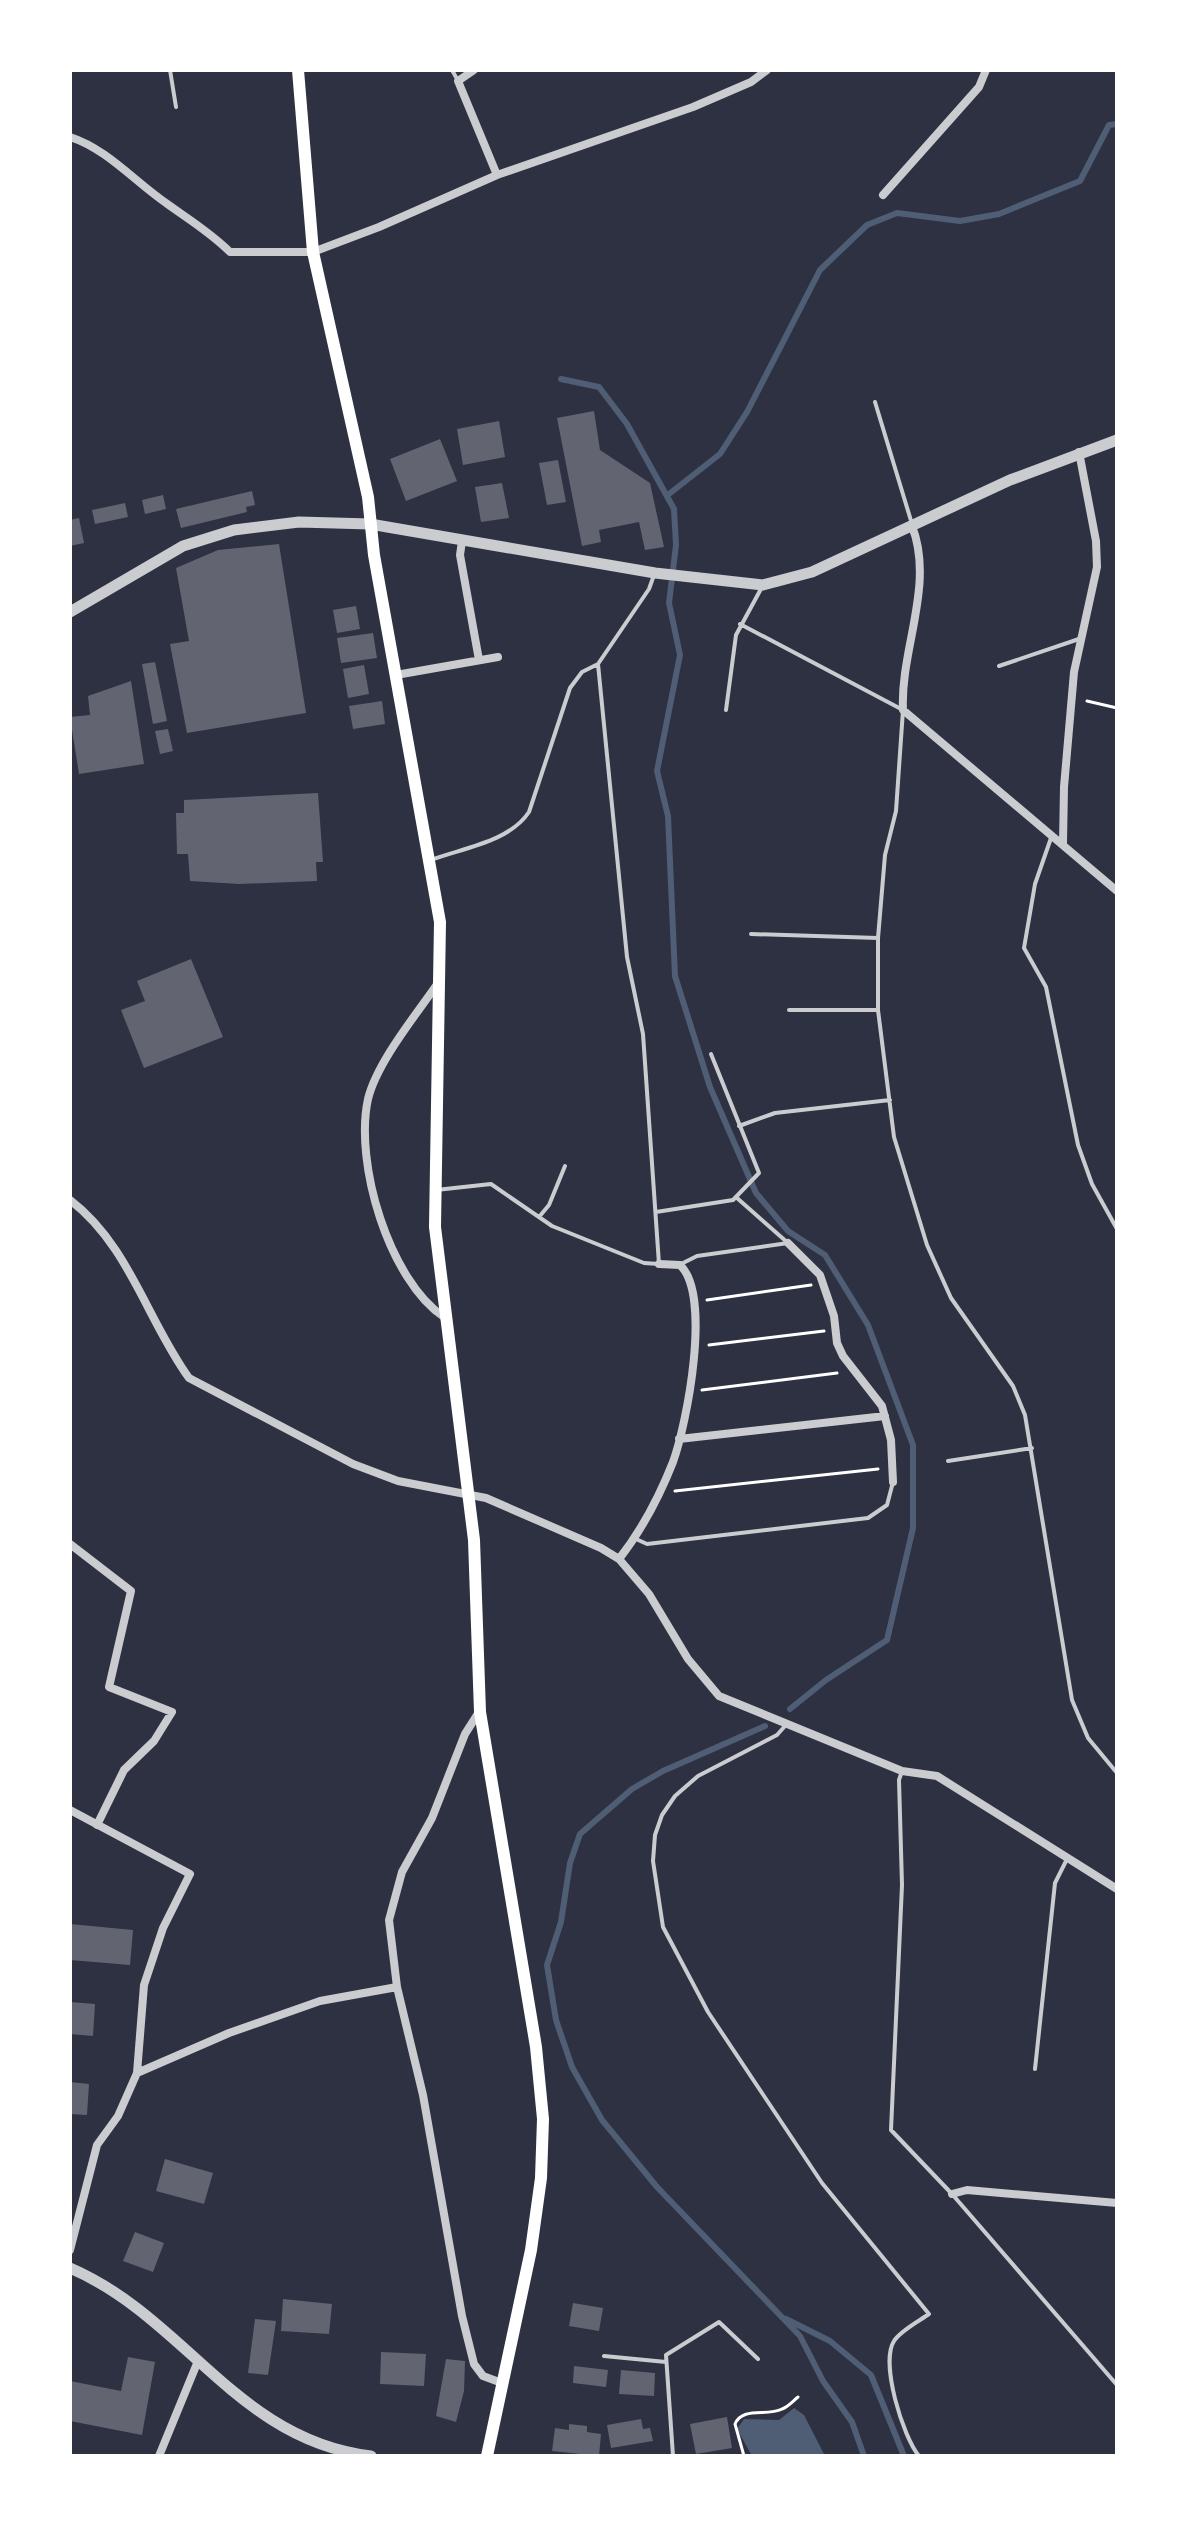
<svg xmlns="http://www.w3.org/2000/svg" width="1187" height="2526" font-family="Roboto,sans-serif">
	<style>
		.water { fill: #4f5d75 }
		.lines { fill: none; stroke-linecap: round; stroke-linejoin: round }
		.stream { stroke: #4f5d75; stroke-width: 6 }
		.building { fill: #626471 }
		.path { stroke: #fff; stroke-width: 3 }
		.service { stroke: #caccd0; stroke-width: 4 }
		.minor { stroke: #caccd0; stroke-width: 8 }
		.tertiary { stroke: #caccd0; stroke-width: 11 }
		.secondary { stroke: #fff; stroke-width: 12 }
	</style>
	<rect width="100%" height="100%" fill="#2d3142"/>
	<!-- water -->
	<path class="water" d="M 794,2408 L 804,2415 L 825,2456 L 752,2456 L 737,2429 L 744,2419 L 779,2420 Z"/>
	<g class="lines">
		<!-- stream -->
		<path class="stream" d="M 561,379 L 599,387 L 627,424 L 674,509 L 676,545 L 669,603 L 680,655 L 657,771 L 668,816 L 675,976 L 710,1087 L 756,1193 L 788,1231 L 825,1255 L 868,1325 L 913,1445 L 913,1528 L 887,1640 L 826,1680 L 790,1709
			M 669,494 L 720,454 L 747,412 L 820,270 L 867,225 L 897,213 L 960,221 L 999,214 L 1080,181 L 1109,125 L 1117,124
			M 765,1726 L 663,1771 L 632,1789 L 580,1834 L 570,1863 L 561,1922 L 547,1965 L 556,2020 L 572,2067 L 602,2120 L 657,2187 L 800,2336 L 823,2381 L 852,2422 L 864,2456
			M 786,2319 L 830,2341 L 871,2375 L 904,2456"/>
	</g>
	<!-- building -->
	<path class="building" d="M 594,411 L 600,450 L 650,483 L 664,547 L 645,550 L 639,522 L 599,530 L 601,542 L 582,546 L 557,418 Z
		M 499,421 L 505,457 L 463,465 L 457,429 Z
		M 440,439 L 457,481 L 406,501 L 390,459 Z
		M 558,460 L 566,502 L 547,505 L 539,463 Z
		M 502,483 L 509,518 L 481,522 L 475,487 Z
		M 252,491 L 255,505 L 246,507 L 247,512 L 181,528 L 176,509 Z
		M 163,495 L 166,509 L 145,514 L 142,500 Z
		M 125,503 L 128,517 L 95,524 L 92,510 Z
		M 79,518 L 84,543 L 70,546 L 70,520 Z
		M 279,544 L 306,713 L 187,733 L 170,644 L 189,641 L 176,568 L 218,550 Z
		M 356,606 L 360,629 L 337,633 L 333,610 Z
		M 373,633 L 377,658 L 341,663 L 337,638 Z
		M 155,662 L 167,721 L 153,724 L 142,664 Z
		M 364,665 L 369,694 L 348,698 L 343,669 Z
		M 131,681 L 144,764 L 79,774 L 70,717 L 90,715 L 88,696 Z
		M 382,701 L 385,724 L 353,729 L 349,706 Z
		M 168,729 L 173,751 L 160,754 L 155,731 Z
		M 318,793 L 323,862 L 316,862 L 317,881 L 239,884 L 190,881 L 188,854 L 177,854 L 176,813 L 184,813 L 184,800 Z
		M 191,959 L 223,1037 L 144,1068 L 121,1010 L 145,1001 L 137,981 Z
		M 70,1924 L 133,1930 L 130,1965 L 70,1960 Z
		M 70,2002 L 95,2004 L 93,2036 L 70,2034 Z
		M 70,2082 L 89,2084 L 87,2115 L 70,2114 Z
		M 165,2159 L 213,2173 L 204,2204 L 156,2191 Z
		M 135,2232 L 164,2243 L 153,2272 L 123,2261 Z
		M 283,2299 L 332,2304 L 329,2334 L 281,2331 Z
		M 573,2303 L 603,2308 L 599,2331 L 569,2326 Z
		M 255,2319 L 276,2321 L 268,2375 L 248,2373 Z
		M 381,2352 L 426,2354 L 424,2386 L 380,2384 Z
		M 128,2357 L 155,2362 L 142,2435 L 70,2421 L 70,2381 L 121,2391 Z
		M 446,2359 L 465,2361 L 464,2391 L 456,2422 L 436,2416 Z
		M 574,2366 L 608,2370 L 606,2387 L 573,2383 Z
		M 621,2370 L 655,2373 L 654,2396 L 619,2394 Z
		M 727,2417 L 732,2448 L 696,2454 L 690,2424 Z
		M 641,2419 L 643,2429 L 650,2428 L 653,2441 L 611,2448 L 607,2425 Z
		M 569,2424 L 587,2426 L 587,2432 L 601,2434 L 599,2456 L 552,2451 L 555,2428 L 569,2430 Z"/>
	<g class="lines">
		<!-- path -->
		<path class="path" d="M 1087,701 L 1117,708
			M 707,1300 L 811,1285
			M 709,1345 L 824,1331
			M 702,1390 L 837,1373
			M 675,1491 L 878,1469
			M 744,2456 L 735,2424 C 743,2406 767,2417 782,2409 C 788,2407 793,2401 798,2397"/>
		<!-- service -->
		<path class="service" d="M 170,70 L 176,107
			M 452,70 L 457,79
			M 875,402 L 912,524
			M 740,624 L 903,710 L 896,811 L 885,855 L 878,938 L 878,1010 L 894,1137 L 927,1245 L 951,1298 L 1013,1386 L 1025,1415 L 1072,1700 L 1088,1738 L 1117,1773
			M 999,666 L 1079,639
			M 726,710 L 736,635 L 762,587
			M 1051,838 L 1035,884 L 1024,948 L 1046,987 L 1078,1145 L 1092,1184 L 1117,1229
			M 431,860 C 463,848 509,842 529,812 L 570,688 L 582,672 L 598,664 L 649,589 L 654,575
			M 751,934 L 878,938
			M 789,1010 L 878,1010
			M 739,1126 L 775,1113 L 890,1100
			M 436,1190 L 491,1184 L 552,1226 L 644,1263 L 659,1264 L 643,1034 L 627,957 L 598,664
			M 737,1198 L 788,1243
			M 656,1212 L 733,1200 L 759,1173 L 711,1054
			M 539,1217 L 549,1205 L 565,1166
			M 681,1264 L 697,1256 L 788,1243
			M 948,1461 L 1032,1448
			M 636,1539 L 647,1544 L 868,1518 L 887,1505 L 893,1482
			M 785,1726 L 777,1735 L 698,1776 L 675,1796 L 662,1815 L 655,1835 L 653,1861 L 663,1927 L 708,2012 L 822,2183 L 929,2314 C 919,2321 900,2331 894,2341 C 880,2363 903,2437 919,2456
			M 902,1771 L 899,1780 L 902,1885 L 891,2130 L 952,2194 L 1117,2385
			M 1035,2069 L 1055,1883 L 1067,1859
			M 604,2356 L 666,2362
			M 673,2456 L 666,2355 L 719,2322 L 758,2359"/>
		<!-- minor -->
		<path class="minor" d="M 474,70 L 458,81 L 497,175
			M 70,137 C 107,149 134,181 166,203 C 188,219 210,232 230,252 L 313,252 L 379,227 L 497,175 L 693,107 L 751,82 L 767,70
			M 883,195 L 979,87 L 986,70
			M 912,526 C 935,585 900,650 903,710 L 1117,891
			M 462,541 L 460,555 L 479,660
			M 396,675 L 498,657
			M 1063,843 L 1064,787 L 1074,672 L 1097,567 L 1096,541 L 1079,452
			M 438,983 C 416,1015 377,1062 368,1099 C 354,1163 389,1280 444,1317
			M 70,1200 C 129,1245 147,1320 189,1378 L 353,1464 L 398,1481 L 486,1498 L 601,1548 L 619,1559 L 649,1594 L 688,1659 L 719,1696 L 902,1771 L 937,1776 L 1117,1889
			M 788,1243 L 820,1275 L 834,1316 L 837,1343 L 843,1356 L 882,1406 L 891,1440 L 893,1482
			M 679,1439 L 885,1416
			M 70,1544 L 131,1591 L 109,1687 L 172,1712 L 154,1741 L 124,1770 L 97,1825
			M 619,1559 C 641,1531 660,1495 673,1462 C 687,1423 712,1295 680,1265 L 659,1264
			M 479,1712 L 465,1734 L 432,1818 L 402,1872 L 389,1920 L 397,1987 L 423,2095 L 462,2316 L 474,2364 L 483,2376 L 502,2383
			M 70,1810 L 190,1874 L 163,1928 L 144,1985 L 137,2073 L 118,2116 L 97,2145 L 70,2250
			M 137,2073 L 229,2033 L 320,2001 L 397,1987
			M 952,2194 L 967,2190 L 1117,2203
			M 159,2456 L 198,2361"/>
		<!-- tertiary -->
		<path class="tertiary" d="M 70,612 L 183,546 L 234,530 L 299,522 L 370,524 L 655,573 L 763,585 L 812,572 L 1010,480 L 1117,440
			M 70,2268 C 186,2318 237,2440 371,2456"/>
		<!-- secondary -->
		<path class="secondary" d="M 298,70 L 313,252 L 368,497 L 374,555 L 440,922 L 435,1227 L 474,1540 L 480,1712 L 536,2047 L 543,2119 L 541,2178 L 531,2250 L 487,2456"/>
	</g>
	<!-- border -->
	<rect width="1187" height="2526" fill="none" stroke="#ffffff" stroke-width="144"/>
</svg>
